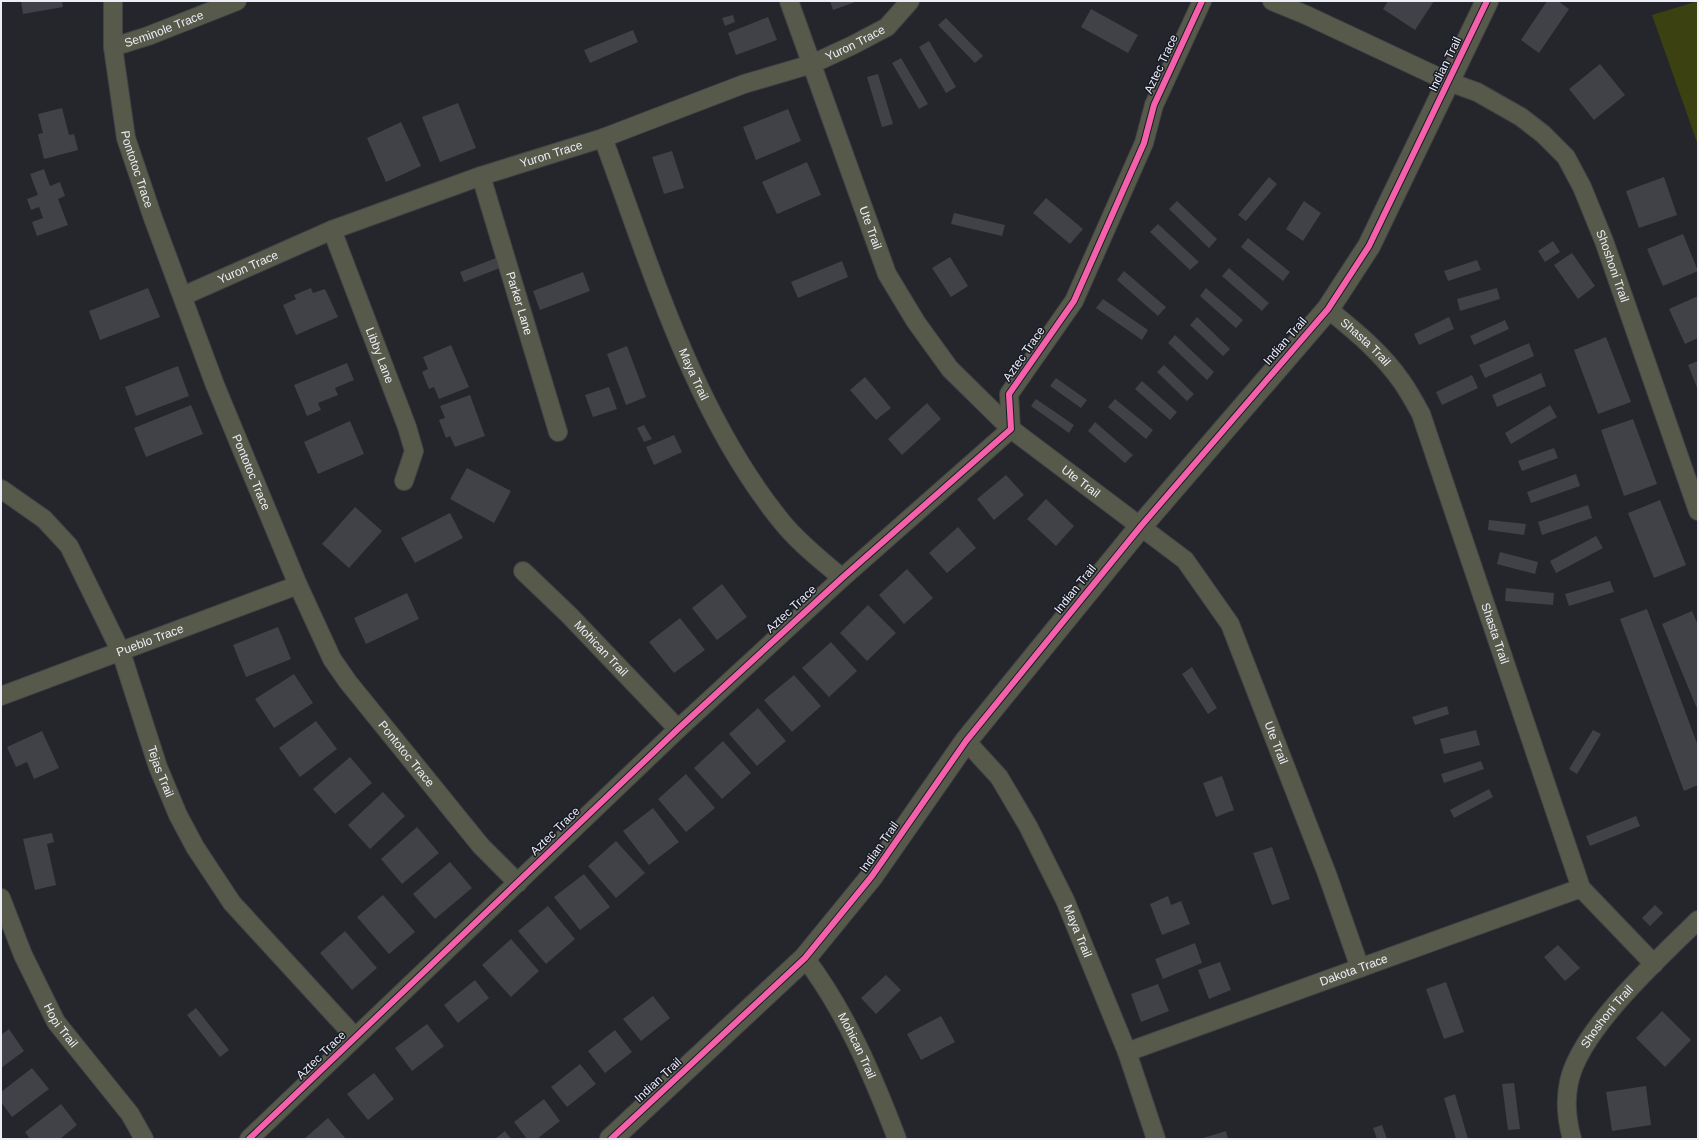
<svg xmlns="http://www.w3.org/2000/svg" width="1699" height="1140" font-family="Arial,sans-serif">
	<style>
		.green { fill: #3c4111 }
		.building { fill: #404247 }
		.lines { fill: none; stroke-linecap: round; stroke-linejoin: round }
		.minor-casing { stroke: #414347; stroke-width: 20 }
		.tertiary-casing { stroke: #414347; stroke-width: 24 }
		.minor { stroke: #57594a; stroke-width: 18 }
		.tertiary { stroke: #57594a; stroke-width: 22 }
		.cycleway-casing { stroke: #181b26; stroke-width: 8 }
		.cycleway { stroke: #f560ab; stroke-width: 6 }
		.labels { text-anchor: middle; stroke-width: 3; stroke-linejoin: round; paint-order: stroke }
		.street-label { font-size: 12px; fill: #ebeef6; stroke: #181b26 }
	</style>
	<rect width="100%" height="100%" fill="#24262c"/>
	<!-- green -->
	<path class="green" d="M 1698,1 L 1698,145 L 1652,15 Z"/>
	<!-- building -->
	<path class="building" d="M 21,1 L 62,1 L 63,7 L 23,14 Z
		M 830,1 L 858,1 L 833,10 Z
		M 1388,1 L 1434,1 L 1415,30 L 1383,9 Z
		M 1547,1 L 1558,1 L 1569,9 L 1539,53 L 1521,40 Z
		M 1091,9 L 1138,35 L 1128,53 L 1081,27 Z
		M 733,15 L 735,22 L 725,26 L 722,18 Z
		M 768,17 L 777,40 L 736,55 L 728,33 Z
		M 946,18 L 983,56 L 975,63 L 938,25 Z
		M 633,30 L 638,42 L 590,63 L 584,50 Z
		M 929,41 L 956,87 L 946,93 L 919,47 Z
		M 901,58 L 928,104 L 919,109 L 892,63 Z
		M 1600,64 L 1625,95 L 1594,120 L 1569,89 Z
		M 878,74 L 893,124 L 882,127 L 867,77 Z
		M 458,103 L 476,148 L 440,162 L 422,117 Z
		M 62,108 L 69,135 L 74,134 L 78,150 L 44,159 L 38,134 L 43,133 L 38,114 Z
		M 788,109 L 801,141 L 756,160 L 743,127 Z
		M 401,122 L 421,166 L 386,182 L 367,138 Z
		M 672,151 L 684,188 L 664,194 L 652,157 Z
		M 807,162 L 821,195 L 777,214 L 762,182 Z
		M 44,169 L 50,186 L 60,182 L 65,196 L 58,199 L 68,225 L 37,236 L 32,222 L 43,218 L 39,207 L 31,210 L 27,199 L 38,195 L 30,174 Z
		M 1269,177 L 1277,184 L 1246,221 L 1238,215 Z
		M 1664,177 L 1677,215 L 1639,228 L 1626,191 Z
		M 1046,198 L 1083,229 L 1070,244 L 1033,213 Z
		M 1177,201 L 1217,239 L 1209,248 L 1169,209 Z
		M 1304,201 L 1321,213 L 1303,241 L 1286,229 Z
		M 954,213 L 1005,225 L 1002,236 L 951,224 Z
		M 1158,224 L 1199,262 L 1190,270 L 1150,232 Z
		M 1683,234 L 1698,271 L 1663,286 L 1647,249 Z
		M 1248,238 L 1290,272 L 1283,281 L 1241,247 Z
		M 1553,241 L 1560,252 L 1545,262 L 1538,251 Z
		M 1572,253 L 1595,286 L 1578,299 L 1554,265 Z
		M 950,257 L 968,286 L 951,297 L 932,268 Z
		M 496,258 L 500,268 L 464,282 L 460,272 Z
		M 1477,260 L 1481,270 L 1448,281 L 1444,271 Z
		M 842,261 L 848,277 L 798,298 L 791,282 Z
		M 1229,268 L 1269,303 L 1262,311 L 1222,276 Z
		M 1124,271 L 1166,307 L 1158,316 L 1117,280 Z
		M 583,272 L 590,291 L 540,310 L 533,291 Z
		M 148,288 L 160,317 L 100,340 L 89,311 Z
		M 311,288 L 313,293 L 325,289 L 338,317 L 296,335 L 283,305 L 296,299 L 294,295 Z
		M 1206,288 L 1243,320 L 1236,328 L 1200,296 Z
		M 1497,288 L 1500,299 L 1460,311 L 1457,299 Z
		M 1698,296 L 1698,338 L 1685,344 L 1669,309 Z
		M 1103,299 L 1148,330 L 1142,340 L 1096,308 Z
		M 1197,317 L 1230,349 L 1223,356 L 1190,325 Z
		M 1449,317 L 1454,329 L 1419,345 L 1414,334 Z
		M 1505,320 L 1509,329 L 1474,345 L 1470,336 Z
		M 1175,335 L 1214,372 L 1207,380 L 1168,343 Z
		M 1606,337 L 1631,402 L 1598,414 L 1574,350 Z
		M 1529,343 L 1534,356 L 1485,378 L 1479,365 Z
		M 451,345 L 469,387 L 439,399 L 434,387 L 429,389 L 422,372 L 428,369 L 423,357 Z
		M 627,346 L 646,397 L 626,405 L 607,354 Z
		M 1698,361 L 1698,390 L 1688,365 Z
		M 347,363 L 354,380 L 335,388 L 338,395 L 318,403 L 321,410 L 307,416 L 294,385 Z
		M 1164,365 L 1194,394 L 1187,401 L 1157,372 Z
		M 178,366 L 189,396 L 136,416 L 125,387 Z
		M 1541,373 L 1546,386 L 1497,407 L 1492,395 Z
		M 1472,375 L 1478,388 L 1442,405 L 1436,392 Z
		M 865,377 L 891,408 L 876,420 L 850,390 Z
		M 1056,378 L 1087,400 L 1081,408 L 1050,386 Z
		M 1142,381 L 1177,412 L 1170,420 L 1135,389 Z
		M 609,387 L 617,409 L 593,417 L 585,395 Z
		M 470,395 L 485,436 L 455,447 L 450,436 L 446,438 L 439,420 L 445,418 L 440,406 Z
		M 1036,399 L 1074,425 L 1069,433 L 1031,406 Z
		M 1115,399 L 1153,430 L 1146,439 L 1108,407 Z
		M 927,403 L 941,419 L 902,455 L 888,439 Z
		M 191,405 L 203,434 L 146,457 L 134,428 Z
		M 1550,405 L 1557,417 L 1511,444 L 1505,433 Z
		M 1633,419 L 1657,484 L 1624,496 L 1601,430 Z
		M 350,421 L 364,454 L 318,474 L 304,442 Z
		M 1095,422 L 1133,455 L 1125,463 L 1088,431 Z
		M 644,425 L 652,439 L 644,442 L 637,428 Z
		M 674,435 L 682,452 L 654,465 L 646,447 Z
		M 1554,448 L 1558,458 L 1522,471 L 1518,461 Z
		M 467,468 L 511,491 L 494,523 L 450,499 Z
		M 1576,474 L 1580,486 L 1531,503 L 1527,492 Z
		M 1006,475 L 1024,495 L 994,520 L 977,499 Z
		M 1046,499 L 1074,526 L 1056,546 L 1027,519 Z
		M 1660,500 L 1686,565 L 1654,578 L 1628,513 Z
		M 1588,505 L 1592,518 L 1542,535 L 1538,522 Z
		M 355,507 L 382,531 L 349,568 L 322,544 Z
		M 450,513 L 463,538 L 415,563 L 401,538 Z
		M 1489,520 L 1526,524 L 1524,535 L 1488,530 Z
		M 958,527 L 976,548 L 947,573 L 929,553 Z
		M 1596,536 L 1603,548 L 1556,573 L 1550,561 Z
		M 1500,552 L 1538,562 L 1535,574 L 1497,564 Z
		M 907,569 L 933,598 L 904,624 L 879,595 Z
		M 1610,581 L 1614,592 L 1569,606 L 1565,594 Z
		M 722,584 L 747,617 L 717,640 L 692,608 Z
		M 1506,588 L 1554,593 L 1553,605 L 1505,601 Z
		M 407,593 L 419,619 L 366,644 L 354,618 Z
		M 868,605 L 896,633 L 867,661 L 840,633 Z
		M 1647,609 L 1698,746 L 1698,785 L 1684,791 L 1620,619 Z
		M 1692,611 L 1698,625 L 1698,711 L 1662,624 Z
		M 680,618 L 705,650 L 674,673 L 649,642 Z
		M 278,627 L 291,659 L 246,677 L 233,645 Z
		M 831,642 L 857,671 L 829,697 L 802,668 Z
		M 1192,667 L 1217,708 L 1208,714 L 1182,674 Z
		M 294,674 L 313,703 L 274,728 L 255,699 Z
		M 794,675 L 821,706 L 792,732 L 764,700 Z
		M 1447,706 L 1449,714 L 1415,725 L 1412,717 Z
		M 758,708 L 786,741 L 757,766 L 729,734 Z
		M 316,721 L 337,749 L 300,777 L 279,748 Z
		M 1476,730 L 1480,745 L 1444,754 L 1440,739 Z
		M 1593,730 L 1601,734 L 1577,774 L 1569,769 Z
		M 42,731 L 59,768 L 34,779 L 27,762 L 16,767 L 7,747 Z
		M 723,741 L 751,773 L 722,799 L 694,768 Z
		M 350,757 L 372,783 L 335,814 L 313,789 Z
		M 1481,761 L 1484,769 L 1444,783 L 1441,774 Z
		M 686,774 L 715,808 L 686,832 L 658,799 Z
		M 1222,776 L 1234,810 L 1216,817 L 1203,783 Z
		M 1489,789 L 1493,797 L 1454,818 L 1450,810 Z
		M 383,792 L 405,816 L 370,849 L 348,825 Z
		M 653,808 L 679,842 L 649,865 L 623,831 Z
		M 1636,816 L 1640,826 L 1590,846 L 1586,836 Z
		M 417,827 L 439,853 L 402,884 L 381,859 Z
		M 52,833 L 54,842 L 47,844 L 56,885 L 35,890 L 23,839 Z
		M 616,841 L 645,873 L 616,898 L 588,866 Z
		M 1272,847 L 1290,899 L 1272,905 L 1253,853 Z
		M 450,862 L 472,888 L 435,919 L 413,894 Z
		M 584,874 L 610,907 L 580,930 L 554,897 Z
		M 383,895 L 415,932 L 389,954 L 357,917 Z
		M 1168,896 L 1171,905 L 1181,901 L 1190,924 L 1162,935 L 1150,904 Z
		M 1655,905 L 1663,913 L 1650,926 L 1642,918 Z
		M 548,906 L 575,939 L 546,964 L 518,931 Z
		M 345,931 L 377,968 L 352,990 L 320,953 Z
		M 511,939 L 539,971 L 511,997 L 482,965 Z
		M 1195,943 L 1202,963 L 1163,979 L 1155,959 Z
		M 1558,945 L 1580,968 L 1565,981 L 1544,957 Z
		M 1220,962 L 1231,990 L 1209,999 L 1198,970 Z
		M 886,975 L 901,990 L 876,1014 L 861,998 Z
		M 475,980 L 489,998 L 458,1023 L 444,1005 Z
		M 1446,982 L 1464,1032 L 1444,1039 L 1426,989 Z
		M 1158,984 L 1169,1011 L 1141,1022 L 1131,994 Z
		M 653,996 L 670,1018 L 641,1041 L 623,1019 Z
		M 196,1008 L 229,1050 L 220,1057 L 187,1015 Z
		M 1662,1011 L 1691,1040 L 1665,1067 L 1636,1038 Z
		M 941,1016 L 955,1042 L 921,1060 L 907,1034 Z
		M 427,1024 L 444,1046 L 412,1071 L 395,1048 Z
		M 9,1029 L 24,1051 L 1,1068 L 1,1035 Z
		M 615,1030 L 632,1052 L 605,1073 L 588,1051 Z
		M 580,1064 L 596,1084 L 567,1107 L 551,1087 Z
		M 32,1068 L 49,1089 L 12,1117 L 1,1102 L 1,1092 Z
		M 374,1073 L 394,1099 L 368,1120 L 347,1094 Z
		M 1514,1083 L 1520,1129 L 1508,1130 L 1502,1084 Z
		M 1646,1086 L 1651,1125 L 1612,1131 L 1606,1092 Z
		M 1455,1094 L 1468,1139 L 1456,1139 L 1444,1098 Z
		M 544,1099 L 560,1121 L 537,1139 L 527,1139 L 514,1122 Z
		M 61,1104 L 77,1125 L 60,1139 L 30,1139 L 25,1132 Z
		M 328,1118 L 346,1139 L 304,1139 Z
		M 1382,1125 L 1387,1139 L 1377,1139 L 1373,1128 Z
		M 505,1131 L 511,1139 L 495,1139 Z
		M 1226,1131 L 1228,1139 L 1200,1139 Z"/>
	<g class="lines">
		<!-- minor casing -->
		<g class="minor-casing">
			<g id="minor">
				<path id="s1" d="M 113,1 L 113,47 L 126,138 L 153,218 L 215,385 L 298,585 L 332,659 L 348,682 L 481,846 L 518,883"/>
				<path id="s2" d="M 789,1 L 887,274 L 916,322 L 950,369 L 1011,429 L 1185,560 L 1230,624 L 1327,874 L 1360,968"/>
				<path id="s3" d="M 1272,1 L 1306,15 L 1449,82 L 1477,92 L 1521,117 L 1543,134 L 1566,157 L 1582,187 L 1604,241 L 1698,511"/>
				<path id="s4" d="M 113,47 L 148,36 L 237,1"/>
				<path id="s5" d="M 603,138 C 651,267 694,414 782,522 C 799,543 821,560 842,578"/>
				<path id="s6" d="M 481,176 L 558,432"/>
				<path id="s7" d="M 332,230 L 407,427 L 414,451 L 404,481"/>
				<path id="s8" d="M 183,296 L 332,230 L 481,176 L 603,138 L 744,84 L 812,64 L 853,45 L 887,27 L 910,1"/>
				<path id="s9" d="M 1328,309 C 1355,331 1382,353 1402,382 C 1409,392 1415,403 1421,414 L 1581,888 L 1654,964"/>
				<path id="s10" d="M 1,489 L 44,519 L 69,546 L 121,652 L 158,767 L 178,815 L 195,847 L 232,903 L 355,1037"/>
				<path id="s11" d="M 523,571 L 569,615 L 678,729"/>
				<path id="s12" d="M 1,696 L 298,585"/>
				<path id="s13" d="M 966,741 L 999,777 L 1028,826 L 1065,900 L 1127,1052 L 1156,1139"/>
				<path id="s14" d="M 1,898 L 23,955 L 56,1022 L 130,1114 L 144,1139"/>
				<path id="s15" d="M 805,958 C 846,1012 873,1076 897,1139"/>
				<path id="s16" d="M 1127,1052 L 1581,888"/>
				<path d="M 249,1139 L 678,729 L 842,578 L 1011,429 L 1009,394 L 1074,301 L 1144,143 L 1154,105 L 1202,1"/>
				<path id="s17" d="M 1572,1139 C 1567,1121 1565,1100 1569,1082 C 1580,1029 1660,958 1698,920"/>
			</g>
		</g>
		<!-- tertiary casing -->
		<g class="tertiary-casing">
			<path id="tertiary" d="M 611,1139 L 805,958 L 872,876 L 966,741 L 1141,526 L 1328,309 L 1369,246 L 1487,1"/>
		</g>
		<!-- minor -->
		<use href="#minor" class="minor"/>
		<!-- tertiary -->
		<use href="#tertiary" class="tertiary"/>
		<!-- cycleway casing -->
		<g class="cycleway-casing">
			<path id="cycleway" d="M 249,1139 L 678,729 L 842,578 L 1011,429 L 1009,394 L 1074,301 L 1144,143 L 1154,105 L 1202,1
				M 611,1139 L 805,958 L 872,876 L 966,741 L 1141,526 L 1328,309 L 1369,246 L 1487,1"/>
		</g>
		<!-- cycleway -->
		<use href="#cycleway" class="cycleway"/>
	</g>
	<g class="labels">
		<!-- street labels -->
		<g class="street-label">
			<text dy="4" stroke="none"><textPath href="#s4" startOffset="54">Seminole Trace</textPath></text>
			<text dy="4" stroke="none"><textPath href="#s8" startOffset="719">Yuron Trace</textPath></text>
			<text transform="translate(1161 64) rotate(-65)" y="4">Aztec Trace</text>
			<text transform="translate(1445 64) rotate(-64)" y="4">Indian Trail</text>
			<text dy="4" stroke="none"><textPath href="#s8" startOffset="395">Yuron Trace</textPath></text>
			<text dy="4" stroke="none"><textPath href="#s1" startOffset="171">Pontotoc Trace</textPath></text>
			<text dy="4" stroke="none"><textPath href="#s2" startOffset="241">Ute Trail</textPath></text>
			<text dy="4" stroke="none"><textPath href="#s3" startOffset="454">Shoshoni Trail</textPath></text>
			<text dy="4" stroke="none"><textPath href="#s8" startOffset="71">Yuron Trace</textPath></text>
			<text dy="4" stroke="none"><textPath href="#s6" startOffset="133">Parker Lane</textPath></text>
			<text transform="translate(1285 341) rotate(-49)" y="4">Indian Trail</text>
			<text dy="4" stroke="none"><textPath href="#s9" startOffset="50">Shasta Trail</textPath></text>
			<text transform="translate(1024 354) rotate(-55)" y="4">Aztec Trace</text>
			<text dy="4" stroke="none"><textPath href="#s7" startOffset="134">Libby Lane</textPath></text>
			<text dy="4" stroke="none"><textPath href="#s5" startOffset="253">Maya Trail</textPath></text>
			<text dy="4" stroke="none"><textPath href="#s1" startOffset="495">Pontotoc Trace</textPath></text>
			<text dy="4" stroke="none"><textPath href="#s2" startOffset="577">Ute Trail</textPath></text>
			<text transform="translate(1075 589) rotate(-51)" y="4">Indian Trail</text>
			<text transform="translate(791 609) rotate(-43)" y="4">Aztec Trace</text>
			<text dy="4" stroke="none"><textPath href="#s9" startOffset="373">Shasta Trail</textPath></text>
			<text dy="4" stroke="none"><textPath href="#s12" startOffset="159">Pueblo Trace</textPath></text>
			<text dy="4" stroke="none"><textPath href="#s11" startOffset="110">Mohican Trail</textPath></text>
			<text dy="4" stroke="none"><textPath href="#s2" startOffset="913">Ute Trail</textPath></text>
			<text dy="4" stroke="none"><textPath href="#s1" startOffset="819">Pontotoc Trace</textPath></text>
			<text dy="4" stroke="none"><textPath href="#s10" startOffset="333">Tejas Trail</textPath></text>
			<text transform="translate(555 831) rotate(-44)" y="4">Aztec Trace</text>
			<text transform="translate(879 847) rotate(-55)" y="4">Indian Trail</text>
			<text dy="4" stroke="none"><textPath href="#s13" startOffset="222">Maya Trail</textPath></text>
			<text dy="4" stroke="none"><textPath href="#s16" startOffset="241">Dakota Trace</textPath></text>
			<text dy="4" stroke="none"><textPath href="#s17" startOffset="134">Shoshoni Trail</textPath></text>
			<text dy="4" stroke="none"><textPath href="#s14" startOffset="141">Hopi Trail</textPath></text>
			<text dy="4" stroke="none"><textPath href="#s15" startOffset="102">Mohican Trail</textPath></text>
			<text transform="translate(321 1055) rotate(-44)" y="4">Aztec Trace</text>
			<text transform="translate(658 1080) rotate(-43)" y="4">Indian Trail</text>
		</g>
	</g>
	<!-- border -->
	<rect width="1699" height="1140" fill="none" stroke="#ebeef6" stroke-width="4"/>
</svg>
